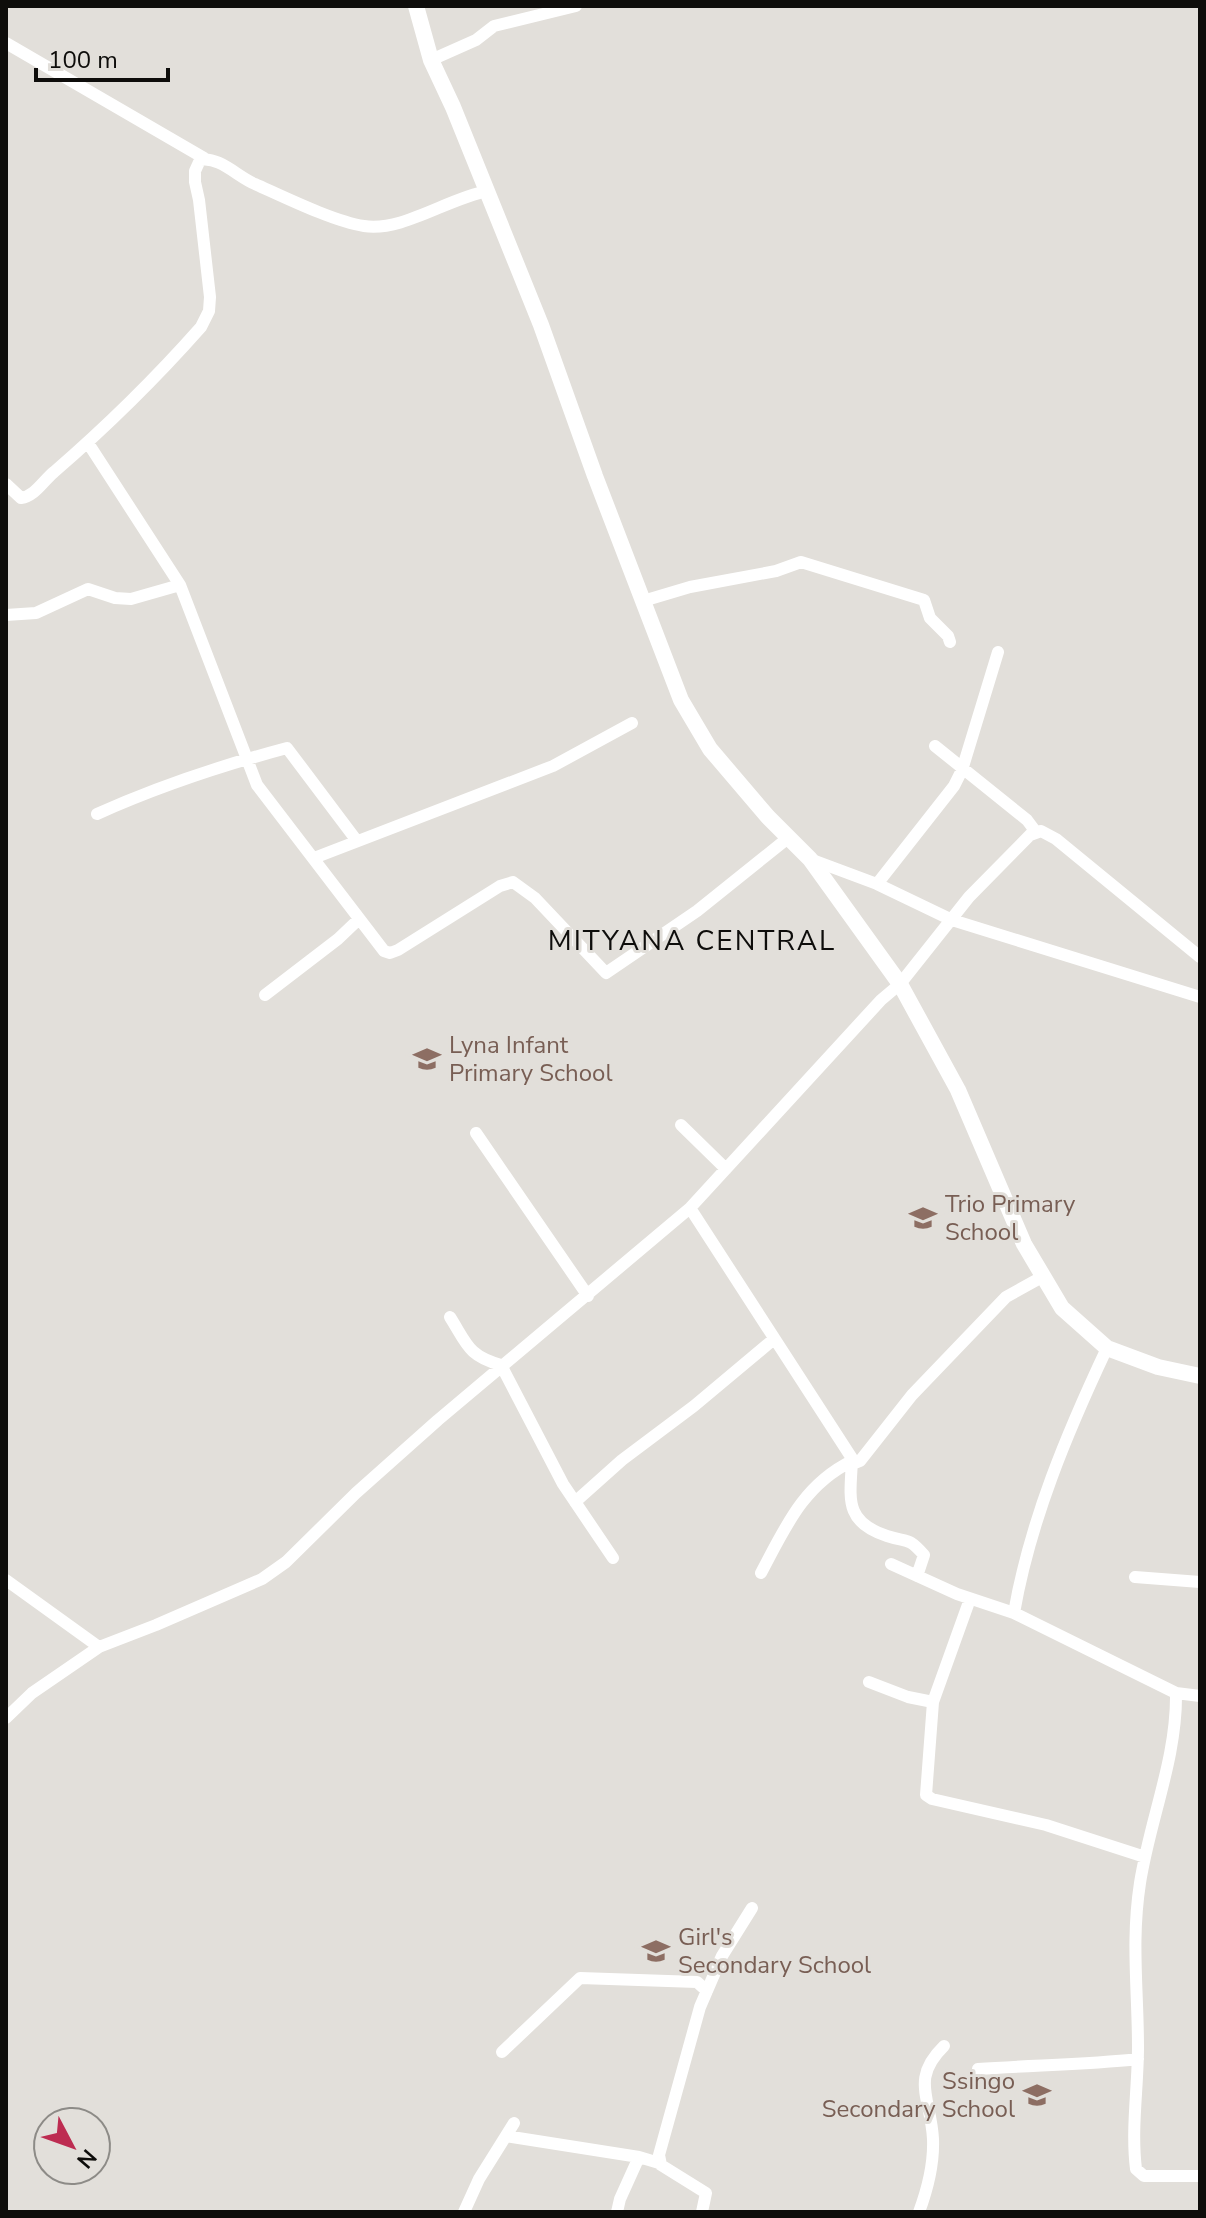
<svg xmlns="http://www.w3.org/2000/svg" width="1206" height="2218" font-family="'Nunito Sans',sans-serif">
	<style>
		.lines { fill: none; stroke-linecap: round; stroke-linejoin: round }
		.minor { stroke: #fff; stroke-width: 12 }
		.major { stroke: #fff; stroke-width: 16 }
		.labels { text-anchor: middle; stroke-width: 6; stroke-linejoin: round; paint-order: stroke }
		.education-label { font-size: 24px; fill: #785e54; stroke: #e2dfda; text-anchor: start }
		.quarter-label { font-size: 28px; letter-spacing: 2px; fill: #0e0d0b; stroke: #e2dfda }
	</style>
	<rect width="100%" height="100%" fill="#e2dfda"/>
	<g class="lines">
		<!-- minor -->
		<path class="minor" d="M 6,43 L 204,158
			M 431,60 L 476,40 L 494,26 L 576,6
			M 88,443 L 180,585 L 257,785 L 384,951 L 390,953 L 398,950 L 500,886 L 513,882 L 535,898 L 606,973 L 697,911 L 788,838
			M 6,484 L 21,498 C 35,496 43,481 54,472 C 106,427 155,379 201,327 L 209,311 L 210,297 L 199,200 L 195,182 L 195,171 L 200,160 C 219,156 238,177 255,184 C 284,197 335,222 364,226 C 403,232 448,198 488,191
			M 643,601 L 690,587 L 776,571 L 801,562 L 924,600 L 930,618 L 948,636 L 950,642
			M 6,615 L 36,613 L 88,589 L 115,598 L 131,599 L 180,585
			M 935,746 L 1027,820 L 1036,832
			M 97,814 C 157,787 223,765 287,748 L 357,841
			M 314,858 L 553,766 L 632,723
			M 810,859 L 877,884 L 952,920 L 1200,997
			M 877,884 L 954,786 L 962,770 L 998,652
			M 265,995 L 338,939 L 359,919
			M 681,1125 L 726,1169
			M 476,1133 L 588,1296
			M 690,1208 L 855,1463 L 860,1461 L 912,1395 L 1006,1297 L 1042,1277
			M 450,1317 C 467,1344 468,1356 501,1365 L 563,1484 L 613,1558
			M 575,1502 L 622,1460 L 694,1406 L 774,1339
			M 891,1564 L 957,1594 L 1014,1613 L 1176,1693 L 1200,1696
			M 761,1573 C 785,1528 803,1485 852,1461 C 850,1499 844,1522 887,1536 C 908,1543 907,1536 924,1555 L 917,1576
			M 1135,1577 L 1200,1582
			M 6,1580 L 99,1647
			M 970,1599 L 933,1702 L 926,1795 L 932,1799 L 1046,1825 L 1145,1857
			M 1014,1613 C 1030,1521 1067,1433 1107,1348
			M 869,1682 L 908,1697 L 933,1702
			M 1176,1693 C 1177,1758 1150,1819 1140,1883 C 1131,1941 1138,1990 1138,2047 C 1138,2088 1131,2129 1136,2169 L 1144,2176 L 1200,2176
			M 6,1718 L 32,1693 L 99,1647 L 156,1625 L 262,1579 L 286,1562 L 356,1493 L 438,1420 L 690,1208 L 881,1000 L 900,984 L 969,897 L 1030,835 L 1041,831 L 1056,839 L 1200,957
			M 502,2052 L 580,1978 L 697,1982 L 707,1991
			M 978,2069 C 1032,2065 1085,2065 1138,2059
			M 506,2136 L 639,2157 L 659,2163
			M 464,2212 L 479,2179 L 514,2123
			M 617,2212 L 620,2199 L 639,2157
			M 702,2212 L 706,2193 L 661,2165 L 659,2155 L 700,2007 L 722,1956 L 752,1908
			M 919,2212 C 928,2188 934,2164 933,2139 C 931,2098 910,2079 944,2046"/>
		<!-- major -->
		<path class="major" d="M 416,6 L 431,60 L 453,107 L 541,325 L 595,476 L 681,700 L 710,749 L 768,817 L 810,859 L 900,984 L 958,1090 L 1024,1244 L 1062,1308 L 1107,1348 L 1158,1367 L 1200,1376"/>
	</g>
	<!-- icons -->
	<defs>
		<g id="school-bare" transform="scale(2.16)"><path d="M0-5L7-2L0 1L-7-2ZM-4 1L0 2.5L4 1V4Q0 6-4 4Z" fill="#8d6e63" stroke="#e2dfda" stroke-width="2.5" paint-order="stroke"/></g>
	</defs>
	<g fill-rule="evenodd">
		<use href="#school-bare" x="427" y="1059"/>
		<use href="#school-bare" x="923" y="1218"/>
		<use href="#school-bare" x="656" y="1951"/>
		<use href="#school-bare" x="1037" y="2095"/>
	</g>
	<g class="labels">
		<!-- education labels -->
		<g class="education-label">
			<text x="449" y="1053">Lyna Infant<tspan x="449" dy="28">Primary School</tspan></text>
			<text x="945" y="1212">Trio Primary<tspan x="945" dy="28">School</tspan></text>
			<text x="678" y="1945">Girl's<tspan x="678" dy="28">Secondary School</tspan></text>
			<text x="1015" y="2089" text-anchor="end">Ssingo<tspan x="1015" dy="28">Secondary School</tspan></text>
		</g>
		<!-- quarter labels -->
		<g class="quarter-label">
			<text x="692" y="950">MITYANA CENTRAL</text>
		</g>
	</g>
	<!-- border -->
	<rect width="1206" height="2218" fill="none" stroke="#0e0d0b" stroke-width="16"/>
	<!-- north arrow -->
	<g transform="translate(72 2146) rotate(131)"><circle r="38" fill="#e2dfda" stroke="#8d8b87" stroke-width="2"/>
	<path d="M0-6L14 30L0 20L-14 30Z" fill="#bd2c51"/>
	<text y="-12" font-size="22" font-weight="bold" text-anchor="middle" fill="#0e0d0b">N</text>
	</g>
	<!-- scale -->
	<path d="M36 68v12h132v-12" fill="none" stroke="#0e0d0b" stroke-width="4"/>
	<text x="48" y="68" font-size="24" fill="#0e0d0b" stroke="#e2dfda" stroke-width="6" paint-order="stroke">100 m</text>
</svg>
